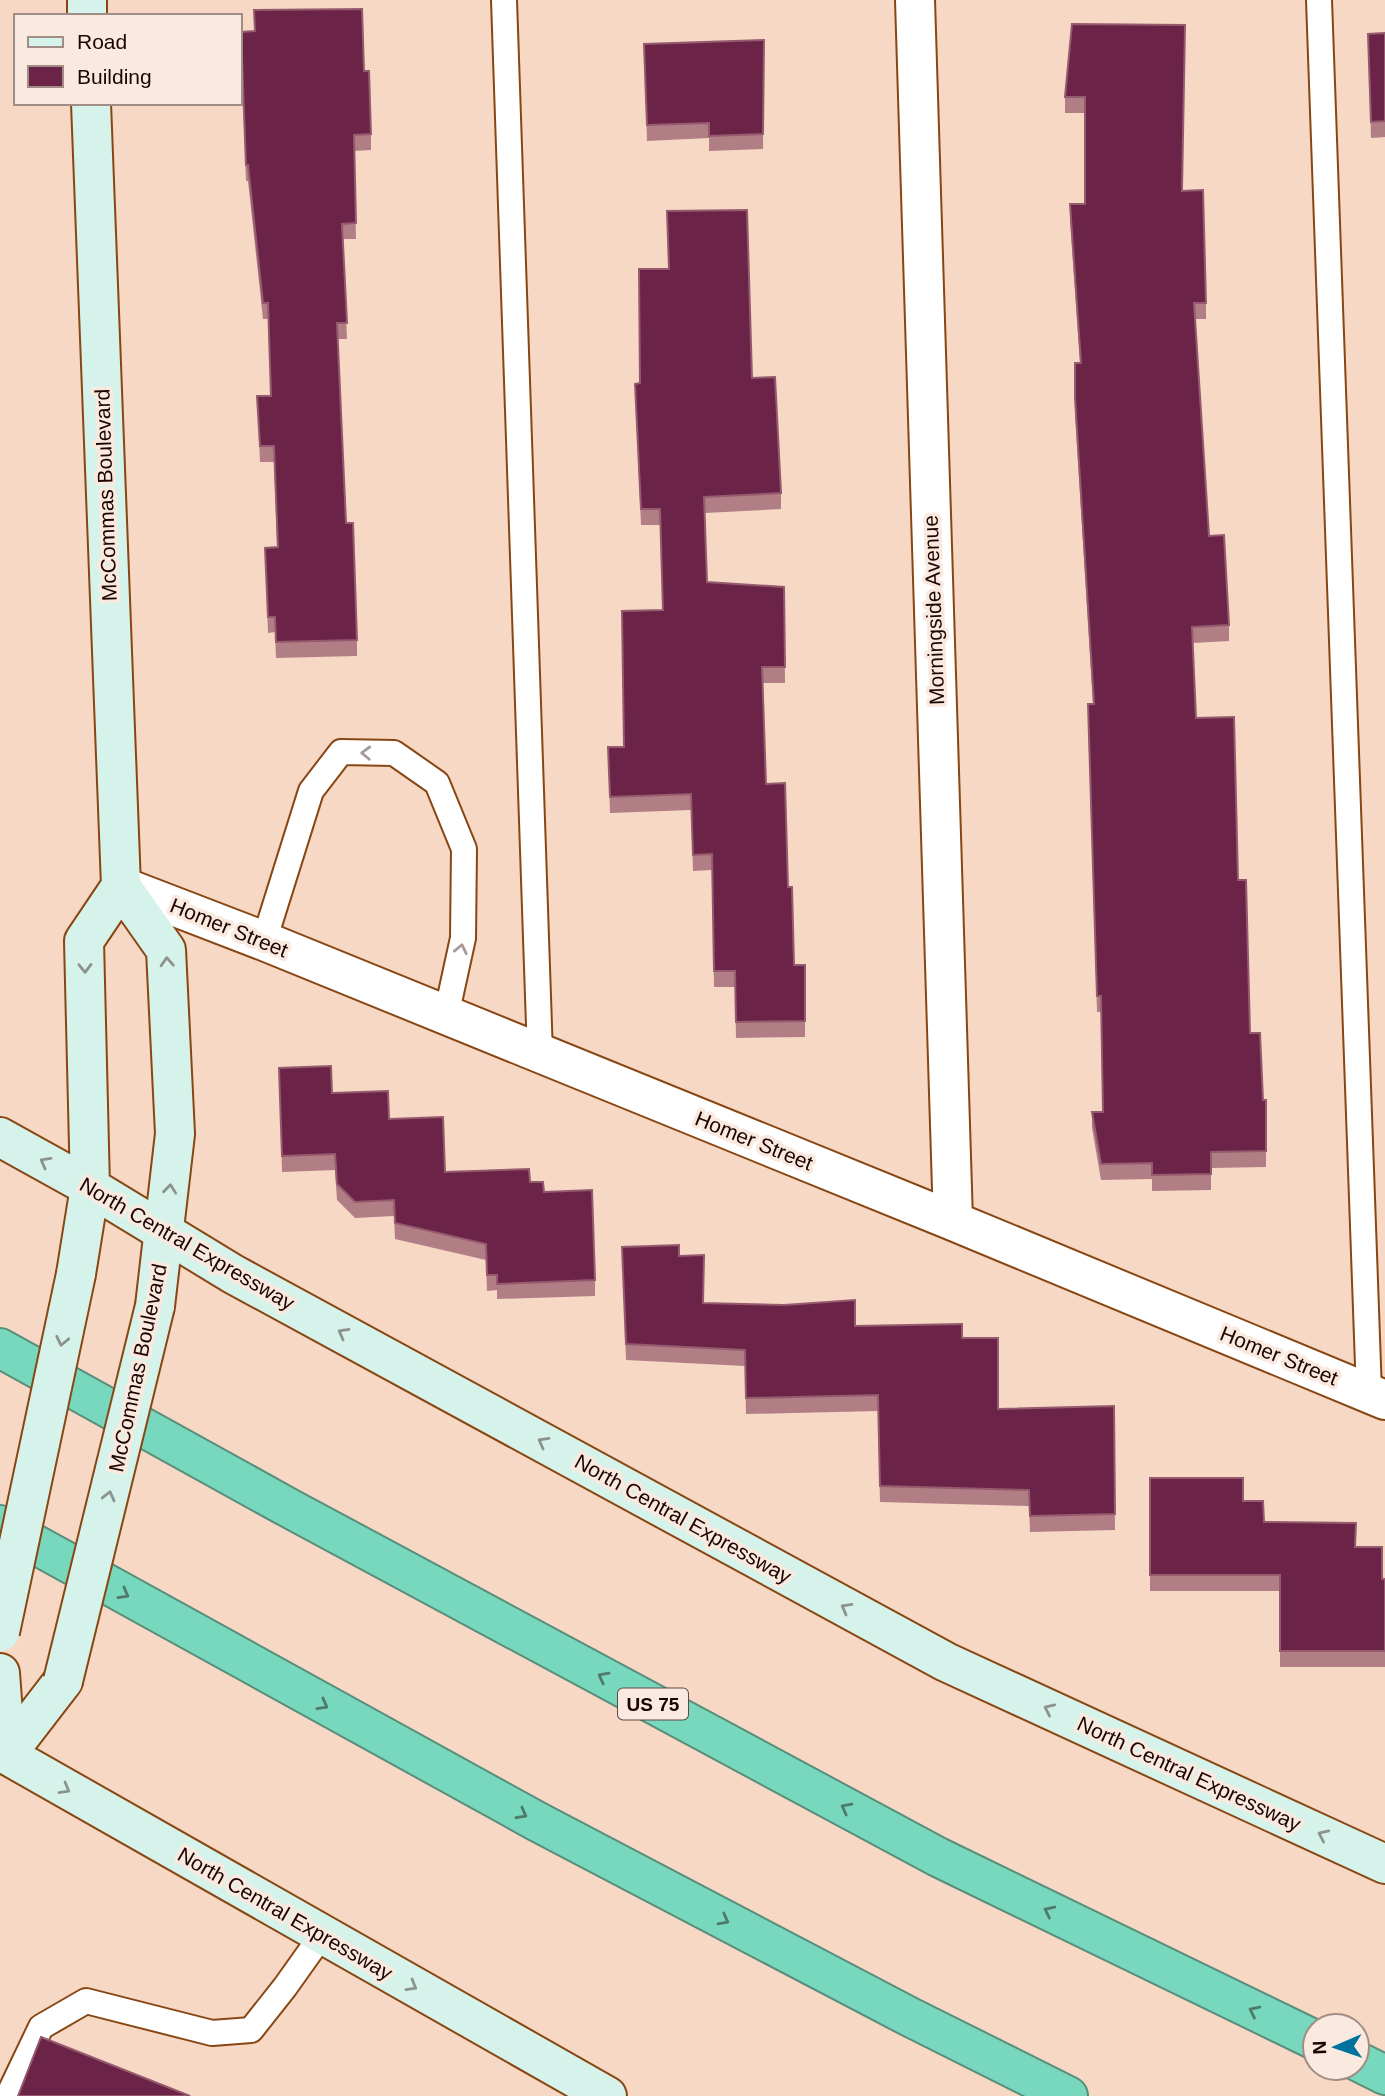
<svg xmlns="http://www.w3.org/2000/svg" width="1385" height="2096" font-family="Helvetica,sans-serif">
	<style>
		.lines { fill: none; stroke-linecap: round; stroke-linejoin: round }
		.lane-casing { stroke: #884612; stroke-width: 28 }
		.street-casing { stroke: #884612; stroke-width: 42 }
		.secondary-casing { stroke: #884612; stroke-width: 42 }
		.highway-casing { stroke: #588e7b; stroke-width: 42 }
		.lane { stroke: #fff; stroke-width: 24 }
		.street { stroke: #fff; stroke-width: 38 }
		.secondary { stroke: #d6f3eb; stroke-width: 38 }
		.highway { stroke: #78d8bd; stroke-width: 38 }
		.secondary-bridge-casing { stroke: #884612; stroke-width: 42; stroke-linecap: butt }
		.secondary-bridge { stroke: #d6f3eb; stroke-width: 38 }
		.wall { fill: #b17e86 }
		.building { fill: #6b2447; stroke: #955a6d; stroke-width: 2 }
		.oneway { stroke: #a59b99 }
		.oneway2 { stroke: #8c938d }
		.oneway3 { stroke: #4f7968 }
		.labels { text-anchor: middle; stroke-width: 7; stroke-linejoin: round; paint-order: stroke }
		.shield { fill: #f9e9df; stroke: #5f4943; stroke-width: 2 }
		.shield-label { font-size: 19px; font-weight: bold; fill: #1d0400 }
		.street-label { font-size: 21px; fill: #1d0400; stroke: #f9e9df }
	</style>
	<rect width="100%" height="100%" fill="#f7d8c5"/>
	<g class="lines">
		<!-- lane casing -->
		<g class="lane-casing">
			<path id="lane" d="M 504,0 L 540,1055
				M 1319,0 L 1369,1393
				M 264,941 L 311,791 L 341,752 L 394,753 L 437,783 L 464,849 L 463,938 L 446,1016
				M 8,2096 L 41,2027 L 86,2001 L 212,2033 L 251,2030 L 285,1987 L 322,1935"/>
		</g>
		<!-- street casing -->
		<g class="street-casing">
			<path id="street" d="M 915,0 L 953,1221
				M 121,886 L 264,941 L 953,1221 L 1385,1400"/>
		</g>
		<!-- secondary casing -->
		<g class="secondary-casing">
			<path id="secondary" d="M 87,0 L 87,16
				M 91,103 L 121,886 L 166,950 L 175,1134 L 155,1306
				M 0,1137 L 90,1187 L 233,1274 L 946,1662 L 1385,1864
				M 76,1274 L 90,1187 L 84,941 L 121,886
				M 0,1673 L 6,1755
				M 0,1751 L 607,2096
				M 6,1755 L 63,1681"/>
		</g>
		<!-- highway casing -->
		<g class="highway-casing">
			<path id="highway" d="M 0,1348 L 289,1508 L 938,1857 L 1315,2040
				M 0,1525 L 538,1822 L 910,2017 L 1068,2096
				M 1357,2061 L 1385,2075"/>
		</g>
		<!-- lane -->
		<use href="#lane" class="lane"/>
		<!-- street -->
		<use href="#street" class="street"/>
		<!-- secondary -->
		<use href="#secondary" class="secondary"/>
		<!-- highway -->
		<use href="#highway" class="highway"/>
		<!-- secondary-bridge casing -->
		<g class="secondary-bridge-casing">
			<path id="secondary-bridge" d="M 0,1632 L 76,1274
				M 63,1681 L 155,1306"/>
		</g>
		<!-- secondary-bridge -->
		<use href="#secondary-bridge" class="secondary-bridge"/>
	</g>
	<!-- wall -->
	<path class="wall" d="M 254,10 L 364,71 L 371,134 L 371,150 L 354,151 L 356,239 L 343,239 L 347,339 L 338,339 L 346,523 L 357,640 L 357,656 L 276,658 L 275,632 L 268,633 L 265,548 L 277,547 L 274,462 L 260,462 L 257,396 L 271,396 L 268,319 L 263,319 L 248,181 L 246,181 L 241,47 L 241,32 L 254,31 Z
		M 1072,24 L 1183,191 L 1206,303 L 1206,319 L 1195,319 L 1209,536 L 1229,625 L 1229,641 L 1193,643 L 1196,718 L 1238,880 L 1250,1033 L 1263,1100 L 1266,1100 L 1266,1167 L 1211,1168 L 1211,1190 L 1152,1191 L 1152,1179 L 1101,1180 L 1092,1128 L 1092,1112 L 1103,1112 L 1101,1012 L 1097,1012 L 1088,720 L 1093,704 L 1075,413 L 1075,363 L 1080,363 L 1070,220 L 1070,204 L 1085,204 L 1085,113 L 1065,113 L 1065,97 Z
		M 1385,33 L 1385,137 L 1371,138 L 1368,34 Z
		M 764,40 L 763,149 L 709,151 L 709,138 L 647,141 L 644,44 Z
		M 752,378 L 781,493 L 781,509 L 705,513 L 707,582 L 784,587 L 785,683 L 763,683 L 766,784 L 788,887 L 794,965 L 805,965 L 805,1037 L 736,1038 L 735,987 L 714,987 L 712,870 L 693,871 L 691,810 L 610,813 L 608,747 L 624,747 L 663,610 L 660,525 L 641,525 L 635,384 Z
		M 279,1068 L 389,1119 L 445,1172 L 530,1182 L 544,1192 L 595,1280 L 595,1296 L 497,1299 L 497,1290 L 487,1291 L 486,1260 L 395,1239 L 394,1216 L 355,1218 L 337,1200 L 335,1170 L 282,1172 Z
		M 622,1247 L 679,1256 L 703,1303 L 855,1326 L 962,1338 L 998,1409 L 1114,1406 L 1115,1530 L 1030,1532 L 1029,1506 L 880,1502 L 878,1411 L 746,1414 L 745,1366 L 626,1360 Z
		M 1150,1478 L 1243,1501 L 1264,1522 L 1355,1547 L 1382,1579 L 1385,1579 L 1385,1667 L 1280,1667 L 1280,1591 L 1150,1591 Z"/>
	<!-- building -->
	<path class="building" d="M 362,9 L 364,71 L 369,71 L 371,134 L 354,135 L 356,223 L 342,224 L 347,323 L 337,323 L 346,523 L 353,523 L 357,640 L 276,642 L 275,617 L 268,617 L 265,548 L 278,547 L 274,446 L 260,446 L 257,396 L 271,396 L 268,303 L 263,303 L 248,165 L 246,165 L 241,32 L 255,31 L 254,10 Z
		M 1072,24 L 1185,25 L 1182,191 L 1203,190 L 1206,303 L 1194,303 L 1209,536 L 1224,535 L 1229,625 L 1192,627 L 1196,718 L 1234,717 L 1238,880 L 1246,880 L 1250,1033 L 1260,1033 L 1263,1100 L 1266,1100 L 1266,1151 L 1211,1152 L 1211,1174 L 1152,1175 L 1152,1163 L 1101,1164 L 1092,1112 L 1103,1112 L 1101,996 L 1097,996 L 1088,704 L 1094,704 L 1075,398 L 1075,363 L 1081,363 L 1070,204 L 1085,204 L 1085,97 L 1065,97 Z
		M 1385,33 L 1385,121 L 1371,122 L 1368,34 Z
		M 764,40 L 763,134 L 709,136 L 709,123 L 647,125 L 644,44 Z
		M 747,210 L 752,378 L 775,377 L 781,493 L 704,497 L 707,582 L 784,587 L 785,667 L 762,667 L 766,784 L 785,783 L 788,887 L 792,887 L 794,965 L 805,965 L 805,1021 L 736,1022 L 735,971 L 714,971 L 712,854 L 693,855 L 691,794 L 610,797 L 608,747 L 624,747 L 622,611 L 663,610 L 660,509 L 641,509 L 635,384 L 640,383 L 639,269 L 669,269 L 667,211 Z
		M 331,1066 L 332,1093 L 388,1091 L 389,1119 L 443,1117 L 445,1172 L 529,1169 L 530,1182 L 543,1182 L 544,1192 L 592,1190 L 595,1280 L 497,1284 L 497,1275 L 487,1275 L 486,1244 L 395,1223 L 394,1200 L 355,1202 L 337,1184 L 335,1154 L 282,1156 L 279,1068 Z
		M 679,1245 L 679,1256 L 704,1255 L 703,1303 L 784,1305 L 855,1300 L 855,1326 L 962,1324 L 962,1338 L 998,1338 L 998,1409 L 1114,1406 L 1115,1514 L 1030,1516 L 1029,1490 L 880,1486 L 878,1395 L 746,1398 L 745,1350 L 626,1344 L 622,1247 Z
		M 1150,1478 L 1243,1478 L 1243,1501 L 1263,1501 L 1264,1522 L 1356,1523 L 1355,1547 L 1382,1547 L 1382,1579 L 1385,1579 L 1385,1651 L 1280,1651 L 1280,1575 L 1150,1575 Z
		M 41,2037 L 190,2096 L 18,2096 Z"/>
	<!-- one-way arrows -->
	<defs><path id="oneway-chevron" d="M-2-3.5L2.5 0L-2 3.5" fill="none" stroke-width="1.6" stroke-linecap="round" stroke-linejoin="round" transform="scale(1.75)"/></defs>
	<g class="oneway">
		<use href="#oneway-chevron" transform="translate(366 753) rotate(-178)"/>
		<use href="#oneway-chevron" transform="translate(461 949) rotate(-78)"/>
	</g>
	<g class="oneway2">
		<use href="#oneway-chevron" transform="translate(167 962) rotate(-93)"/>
		<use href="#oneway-chevron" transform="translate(85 968) rotate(89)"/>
		<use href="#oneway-chevron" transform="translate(45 1162) rotate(-151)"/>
		<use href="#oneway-chevron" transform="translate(170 1189) rotate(-84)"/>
		<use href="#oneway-chevron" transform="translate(343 1333) rotate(-151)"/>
		<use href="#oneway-chevron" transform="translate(62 1341) rotate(102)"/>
		<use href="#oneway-chevron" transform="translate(543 1442) rotate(-151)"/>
		<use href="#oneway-chevron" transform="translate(109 1496) rotate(-76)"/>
		<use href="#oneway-chevron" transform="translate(846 1608) rotate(-151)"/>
		<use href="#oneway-chevron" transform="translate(1049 1709) rotate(-155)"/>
		<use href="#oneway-chevron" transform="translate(65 1789) rotate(30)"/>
		<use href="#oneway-chevron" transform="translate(1323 1835) rotate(-155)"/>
		<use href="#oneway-chevron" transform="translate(412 1986) rotate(30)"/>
	</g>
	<g class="oneway3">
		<use href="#oneway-chevron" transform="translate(124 1594) rotate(29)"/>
		<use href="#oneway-chevron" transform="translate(603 1677) rotate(-152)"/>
		<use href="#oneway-chevron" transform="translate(323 1705) rotate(29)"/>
		<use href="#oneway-chevron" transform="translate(846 1808) rotate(-152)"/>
		<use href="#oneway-chevron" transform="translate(522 1814) rotate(29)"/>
		<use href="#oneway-chevron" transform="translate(1049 1911) rotate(-154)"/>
		<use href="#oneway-chevron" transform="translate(724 1920) rotate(28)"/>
		<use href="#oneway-chevron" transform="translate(1254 2011) rotate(-154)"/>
	</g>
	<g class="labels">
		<!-- shield labels -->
		<rect class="shield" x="618" y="1688.5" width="70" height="31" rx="5"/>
		<g class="shield-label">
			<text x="653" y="1711">US 75</text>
		</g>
		<!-- street labels -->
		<g class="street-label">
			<text transform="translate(106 495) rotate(-92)" y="7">McCommas Boulevard</text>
			<text transform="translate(934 610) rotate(-92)" y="7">Morningside Avenue</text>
			<text transform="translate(229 928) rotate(22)" y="7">Homer Street</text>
			<text transform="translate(754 1141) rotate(22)" y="7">Homer Street</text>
			<text transform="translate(187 1244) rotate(30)" y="7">North Central Expressway</text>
			<text transform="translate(1279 1356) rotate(22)" y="7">Homer Street</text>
			<text transform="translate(138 1368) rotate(-78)" y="7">McCommas Boulevard</text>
			<text transform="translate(683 1519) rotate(29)" y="7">North Central Expressway</text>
			<text transform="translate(1189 1774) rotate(25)" y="7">North Central Expressway</text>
			<text transform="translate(285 1914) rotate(30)" y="7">North Central Expressway</text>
		</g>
	</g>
	<!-- legend -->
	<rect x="14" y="14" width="228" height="91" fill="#f9e9df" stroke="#a18d86" stroke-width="2"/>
	<rect x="28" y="37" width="35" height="10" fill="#d6f3eb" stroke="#a18d86" stroke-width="2"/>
	<text x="77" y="49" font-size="21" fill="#1d0400">Road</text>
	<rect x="28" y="66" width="35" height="21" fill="#6b2447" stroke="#a18d86" stroke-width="2"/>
	<text x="77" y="84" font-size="21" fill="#1d0400">Building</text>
	<!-- north arrow -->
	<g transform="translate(1336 2047) rotate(268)"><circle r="33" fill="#f9e9df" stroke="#a18d86" stroke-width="2"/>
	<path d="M0-5L12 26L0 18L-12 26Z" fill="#00739d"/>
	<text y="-10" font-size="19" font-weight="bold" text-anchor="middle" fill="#1d0400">N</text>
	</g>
</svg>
